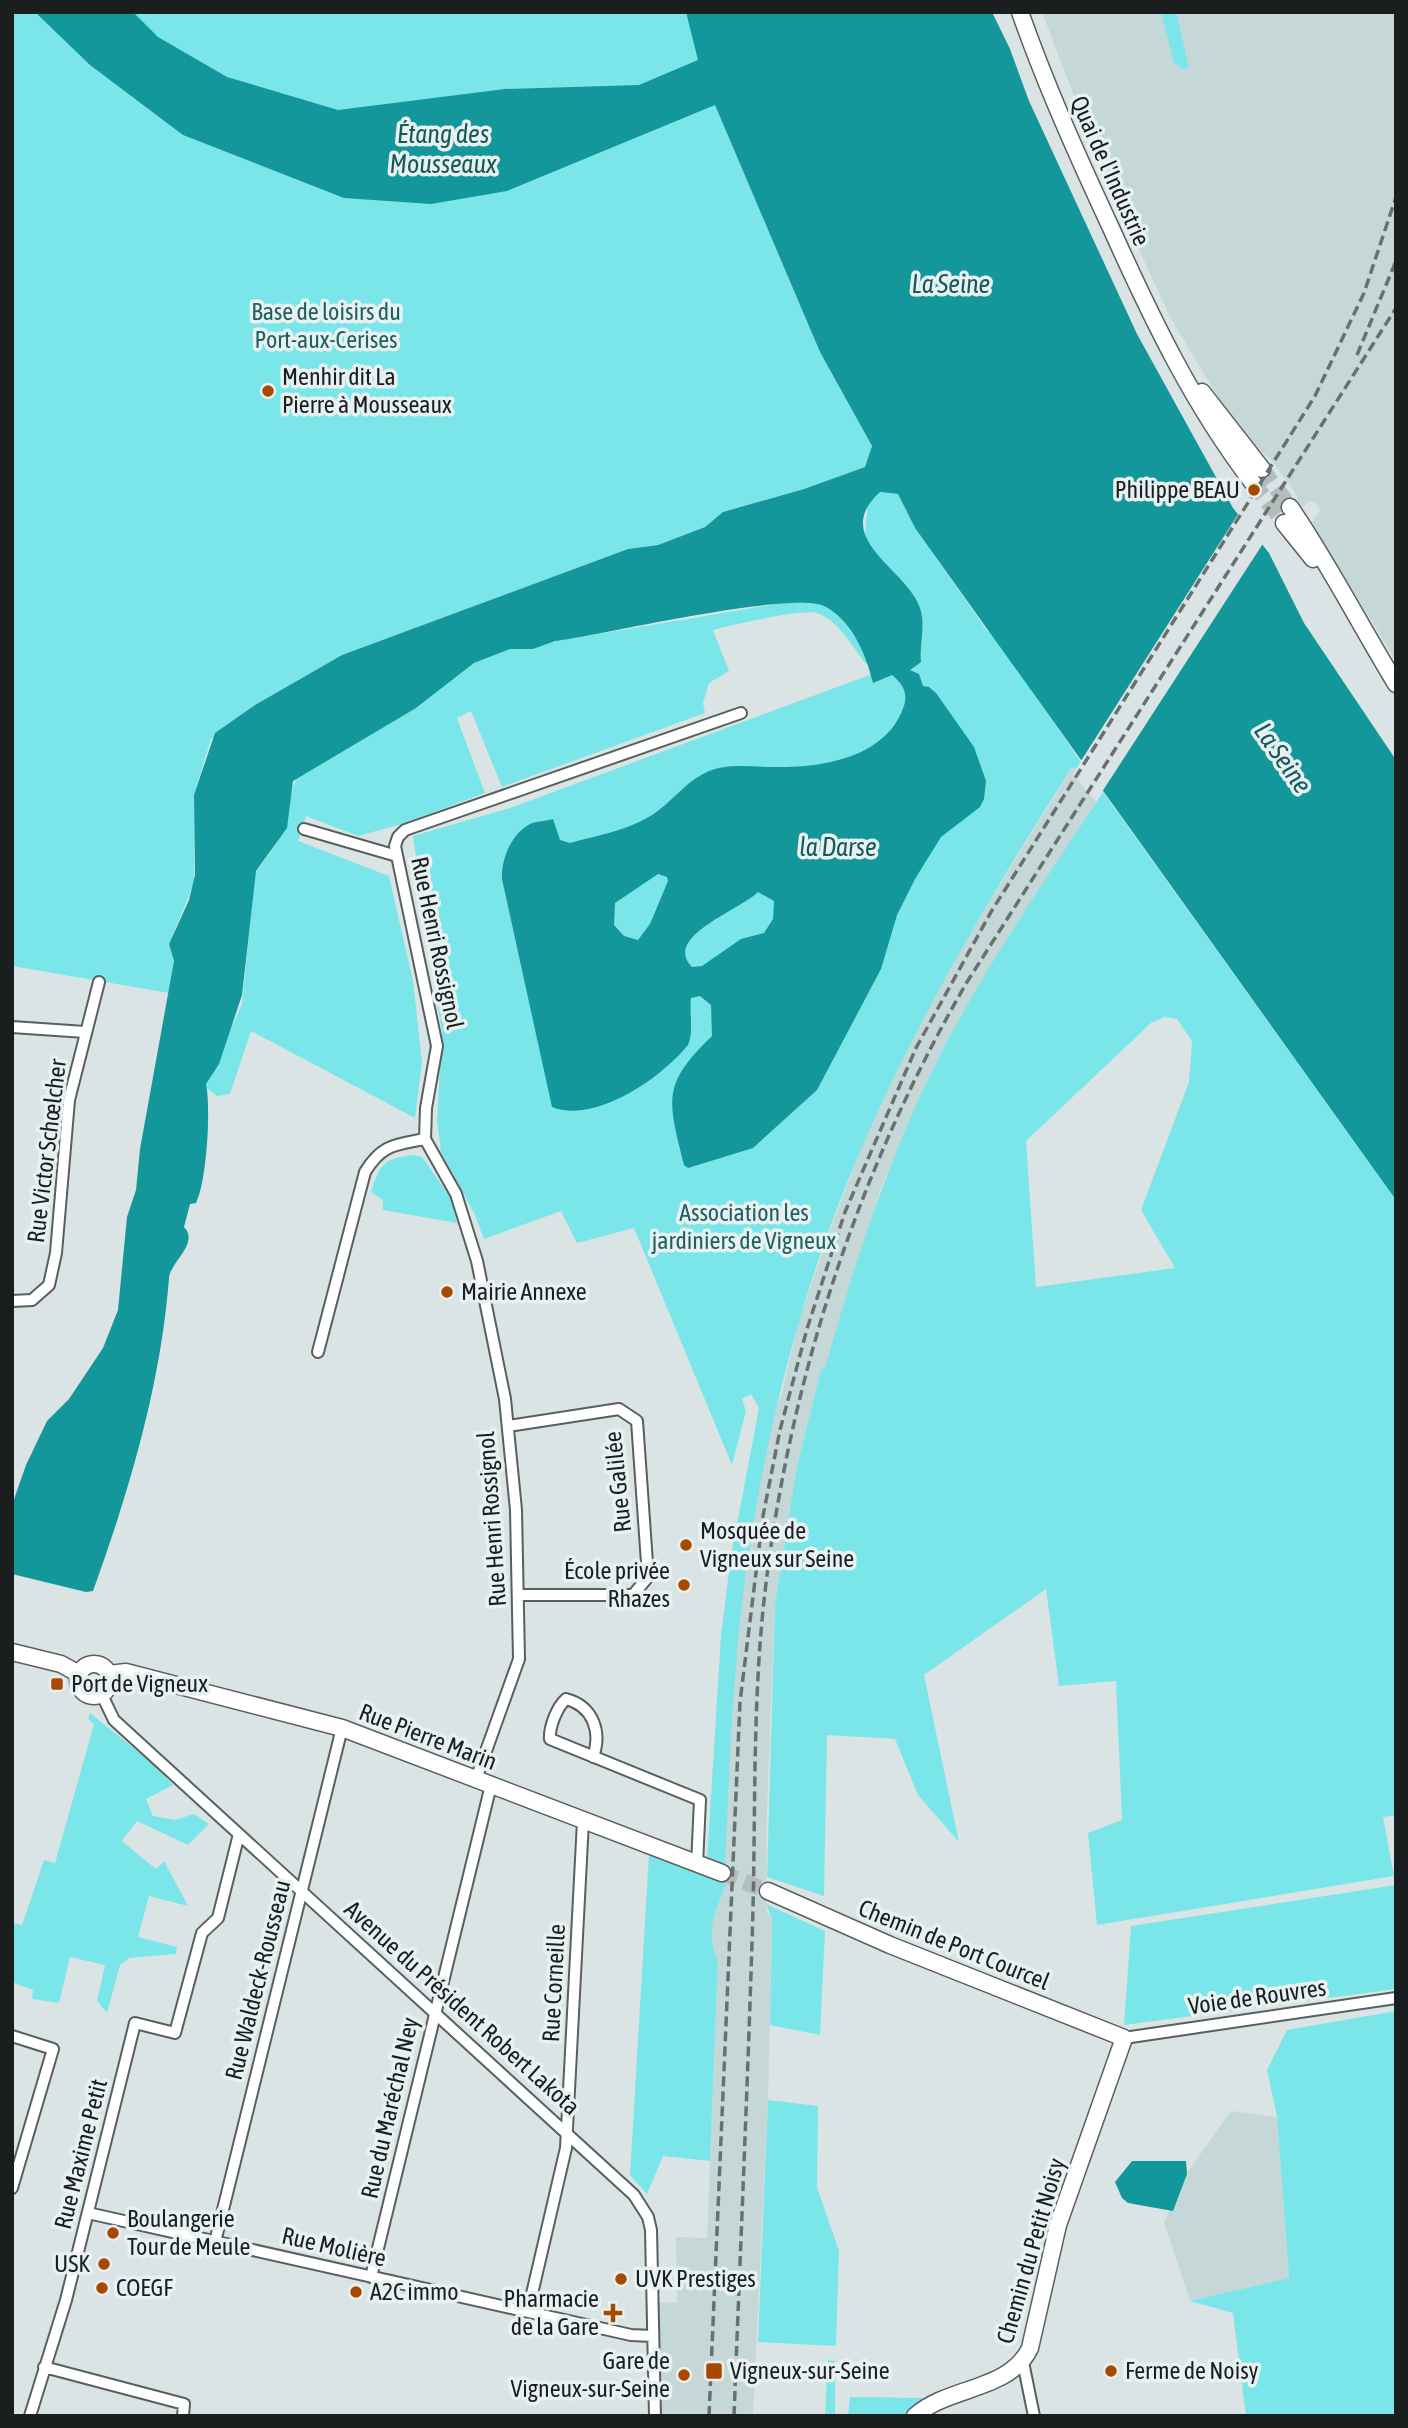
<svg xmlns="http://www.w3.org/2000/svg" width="1408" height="2428" font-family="'Asap Condensed',sans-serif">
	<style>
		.built { fill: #c6d7d7 }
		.green { fill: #7be6e9; fill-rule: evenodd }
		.water { fill: #13979a; fill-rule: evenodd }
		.pier { fill: #dbe4e4 }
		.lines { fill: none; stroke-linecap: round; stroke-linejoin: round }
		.secondary-tunnel { stroke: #b4bcbc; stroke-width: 16; stroke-dasharray: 16 8; stroke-linecap: butt }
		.street-casing { stroke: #585f5f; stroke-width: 14 }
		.secondary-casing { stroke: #585f5f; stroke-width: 19 }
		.street { stroke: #fff; stroke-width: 10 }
		.secondary { stroke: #fff; stroke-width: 16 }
		.rail { stroke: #6a7070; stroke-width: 3.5; stroke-dasharray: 10 5; stroke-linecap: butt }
		.poi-dot { fill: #a94900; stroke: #e8f1f1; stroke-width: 2.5 }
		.labels { text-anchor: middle; stroke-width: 7; stroke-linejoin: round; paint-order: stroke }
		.street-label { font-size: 24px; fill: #1a1e1e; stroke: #e8f1f1 }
		.park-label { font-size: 24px; fill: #205f60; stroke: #e8f1f1 }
		.poi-label { font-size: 24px; fill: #1a1e1e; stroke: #e8f1f1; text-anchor: start }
		.water-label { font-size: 26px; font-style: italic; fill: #18585a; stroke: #e8f1f1 }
	</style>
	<rect width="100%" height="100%" fill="#dbe4e4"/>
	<!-- built -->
	<path class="built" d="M 1042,12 L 1396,12 L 1396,661 L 1312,523 L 1320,511 L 1317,504 L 1310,501 L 1301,508 L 1295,492 L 1271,460 L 1254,445 L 1225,409 L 1170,317 L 1101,167 Z
		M 1073,766 L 1076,769 L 1073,774 L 1096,802 L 980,985 L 933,1069 L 882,1185 L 825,1368 L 821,1369 L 796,1471 L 775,1605 L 767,1809 L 766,1909 L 772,1919 L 768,2100 L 753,2416 L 661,2416 L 659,2303 L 677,2302 L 676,2237 L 707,2238 L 718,1961 L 710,1941 L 712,1918 L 725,1886 L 721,1636 L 731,1556 L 755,1440 L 781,1397 L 798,1324 L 829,1233 L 862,1145 L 904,1054 L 957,954 Z
		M 1231,2111 L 1277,2117 L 1289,2278 L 1190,2301 L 1164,2222 L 1187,2173 Z"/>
	<!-- green -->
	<path class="green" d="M 12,12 L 686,12 L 715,104 L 820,352 L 872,446 L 865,467 L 804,489 L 723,512 L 705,527 L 658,545 L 628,549 L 342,655 L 255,705 L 211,739 L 194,795 L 194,883 L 169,944 L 174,961 L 169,993 L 12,966 Z
		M 1161,12 L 1176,12 L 1189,67 L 1183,69 L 1174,63 Z
		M 879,492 L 898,494 L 915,528 L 988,632 L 991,631 L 1081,762 L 1076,769 L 1072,767 C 960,943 855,1123 798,1326 C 767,1432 744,1556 736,1667 C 730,1734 728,1801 725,1867 L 707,1860 L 721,1636 L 731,1556 L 759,1408 L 751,1394 L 742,1399 L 746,1411 L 732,1465 L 634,1228 L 577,1243 L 561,1211 L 484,1239 L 475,1215 L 441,1152 L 437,1120 L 442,1033 L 413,836 L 510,808 L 875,673 L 883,564 L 865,536 L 868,502 Z
		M 787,602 L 827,604 L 851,626 L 873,662 L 866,664 C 853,648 837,618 816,613 C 801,609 731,625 713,630 L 729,671 L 709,683 L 703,703 L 705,713 L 502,787 L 471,711 L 457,718 L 485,793 L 402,824 L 358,836 L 306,816 L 298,841 L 389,876 L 413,981 L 422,1062 L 415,1118 L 251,1031 L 230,1094 L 217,1096 L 205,1087 L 242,1004 L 255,874 L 278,841 L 296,778 L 420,705 L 474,663 L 509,649 Z
		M 1103,792 L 1396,1200 L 1396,1815 L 1383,1817 L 1394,1876 L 1097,1925 L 1088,1833 L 1122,1820 L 1116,1681 L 1059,1686 L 1046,1589 L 924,1675 L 959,1842 L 918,1795 L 895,1739 L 827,1735 L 824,1896 L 767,1877 L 775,1605 L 796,1471 L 821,1369 L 825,1368 C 854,1266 886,1164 933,1069 C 981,972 1044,882 1103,792 ZM 1164,1017 L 1177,1019 L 1192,1041 L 1189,1082 L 1141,1210 L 1175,1268 L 1036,1287 L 1026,1141 L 1151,1023 Z
		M 412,1155 L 422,1157 L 451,1198 L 457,1223 L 383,1210 L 383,1200 L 371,1192 C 380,1165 382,1159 412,1155 Z
		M 90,1713 L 151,1762 L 173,1785 L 146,1799 L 153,1816 L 175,1820 L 194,1814 L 209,1824 L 188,1845 L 137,1821 L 122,1841 L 156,1869 L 164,1861 L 188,1906 L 149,1896 L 138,1937 L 177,1947 L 176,1954 L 129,1958 L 120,1965 L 107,2013 L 97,2001 L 105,1965 L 70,1957 L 59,2003 L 32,1999 L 33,1990 L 12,1982 L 12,1923 L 22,1925 L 44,1860 L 55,1863 L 94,1724 L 88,1719 Z
		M 649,1854 L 725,1880 L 725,1886 C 714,1916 705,1930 718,1961 L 710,2161 L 663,2156 L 647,2194 L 630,2175 Z
		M 1396,1885 L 1396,1989 L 1124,2025 L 1131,1926 Z
		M 766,1904 L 825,1931 L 820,2035 L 770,2025 L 772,1919 Z
		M 1396,2011 L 1396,2416 L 1246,2416 L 1233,2313 L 1190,2301 L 1289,2278 L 1277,2117 L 1267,2070 L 1287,2030 Z
		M 768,2100 L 818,2106 L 817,2187 L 839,2251 L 836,2346 L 758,2342 Z
		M 828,2360 L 835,2361 L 835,2416 L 825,2416 Z
		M 850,2397 L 926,2398 L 906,2416 L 848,2416 Z"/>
	<!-- water -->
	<path class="water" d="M 35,12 L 133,12 L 158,37 L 227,77 L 338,110 L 505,89 L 639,85 L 698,60 L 686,12 L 992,12 L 1010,49 L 1029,101 L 1137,334 L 1233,508 L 1269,553 L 1304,623 L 1396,760 L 1396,1200 L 915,528 L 898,494 L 880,492 C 829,538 907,569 920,608 C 926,625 919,645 921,662 L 910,670 L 919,674 L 923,686 L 929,687 L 936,693 L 974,747 L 986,781 L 984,799 L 980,807 L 941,837 L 915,879 L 897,915 L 881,969 L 817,1090 L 753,1148 L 688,1168 L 684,1165 C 668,1100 661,1085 712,1036 L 711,1005 L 700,996 L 691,998 C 689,1012 694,1033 688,1045 C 661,1078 596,1124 552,1107 L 502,879 C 501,860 511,834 530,824 C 536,821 546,821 553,819 L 560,840 L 570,843 C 599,835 635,829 659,810 C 677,796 688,780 709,771 C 729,763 752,767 773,767 C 820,768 886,759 904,706 C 908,693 903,684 892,675 L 873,683 C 866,655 853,622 826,607 C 795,589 602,635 555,641 L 533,649 L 510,649 L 474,663 L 416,708 L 293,781 L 287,828 L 256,871 L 242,995 L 219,1064 L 206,1084 C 211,1107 207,1181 196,1203 L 190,1204 L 184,1227 C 200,1243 170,1262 169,1278 C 161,1383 130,1489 93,1591 L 86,1592 L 12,1574 L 12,1505 L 26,1465 L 47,1421 L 69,1399 L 103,1348 L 118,1310 L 127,1217 L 136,1190 L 140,1149 L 174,961 L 169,944 L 189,900 L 195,875 L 194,795 L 215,733 L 255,705 L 342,655 L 628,549 L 658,545 L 705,527 L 723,512 L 804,489 L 865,467 L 872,446 L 820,352 L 715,105 L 507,191 L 431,204 L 344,198 L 183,135 L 90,65 ZM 658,874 L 667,877 L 668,881 L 650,924 L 638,940 L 624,936 L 614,925 L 615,903 ZM 758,892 L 774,901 L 773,919 L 764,933 L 741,939 L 702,966 L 692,967 C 662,937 740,910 758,892 Z
		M 1132,2161 L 1186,2161 L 1187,2174 L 1173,2211 L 1128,2203 L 1122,2198 L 1115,2182 Z"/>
	<!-- pier -->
	<path class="pier" d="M 1240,511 L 1264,542 L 1100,795 L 1079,764 Z"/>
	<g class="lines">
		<!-- secondary-tunnel -->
		<path class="secondary-tunnel" d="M 1262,469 L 1290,507
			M 1253,483 L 1284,523
			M 722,1873 L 768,1891"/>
		<!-- street casing -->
		<g class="street-casing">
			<path id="street" d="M 304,829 L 397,856
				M 12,1027 L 85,1032
				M 12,1301 L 32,1300 L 49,1285 L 56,1253 L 69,1100 L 99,982
				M 318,1352 L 365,1172 C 382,1144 395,1145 425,1139
				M 508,1426 L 619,1409 L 637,1421 L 648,1577 L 633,1595 L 520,1595
				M 102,1695 L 114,1720 L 634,2195 L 648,2217 L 651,2230 L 655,2416
				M 593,1757 C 602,1732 593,1706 566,1699 C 557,1707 549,1727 550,1739 L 700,1800 L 697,1865
				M 476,1779 L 519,1659 L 516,1510 L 505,1399 L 477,1261 L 456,1194 L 425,1139 L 426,1108 L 437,1046 L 395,846 L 398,837 L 405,830 L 741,713
				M 12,2036 L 53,2049 L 12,2188
				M 1124,2038 L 1396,1998
				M 88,2213 L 631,2335 L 653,2336
				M 215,2242 L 342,1728
				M 371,2277 L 491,1785
				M 528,2311 L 566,2148 L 583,1821
				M 1023,2362 L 1034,2416
				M 44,2367 L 184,2404 L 183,2416
				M 30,2416 L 66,2300 L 135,2023 L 175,2033 L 202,1933 L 218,1918 L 239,1834"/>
		</g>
		<!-- secondary casing -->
		<g class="secondary-casing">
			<path id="secondary" d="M 1020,12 C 1046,86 1078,157 1111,228 C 1151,317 1193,405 1253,483
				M 1202,392 L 1262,469
				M 1290,507 C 1329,564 1360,625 1396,684
				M 1284,523 L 1313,559
				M 12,1652 L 61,1664 L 79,1674
				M78 1680a16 16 0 1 1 32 0a16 16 0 1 1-32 0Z
				M 109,1674 L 126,1672 L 342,1728 L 722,1873
				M 768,1891 L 890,1945 L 1124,2038 L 1058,2225 L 1030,2348 C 1010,2391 948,2386 915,2416"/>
		</g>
		<!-- street -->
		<use href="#street" class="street"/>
		<!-- secondary -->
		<use href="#secondary" class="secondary"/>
		<!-- rail -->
		<path class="rail" d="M 1357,355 L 1396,261
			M 709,2416 L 740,1702 L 763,1516 L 780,1430 L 807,1329 L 845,1212 L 916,1048 L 991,912 L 1315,396 L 1364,293 L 1396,197
			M 734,2416 C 740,2258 747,2101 752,1943 C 756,1832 752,1720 763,1610 C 786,1390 856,1173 967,982 L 1396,308"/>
	</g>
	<!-- markers -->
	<g class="poi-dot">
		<circle cx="268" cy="391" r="7"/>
		<circle cx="1254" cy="490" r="7"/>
		<circle cx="447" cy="1292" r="7"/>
		<circle cx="686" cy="1545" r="7"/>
		<circle cx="684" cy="1585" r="7"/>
		<rect x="50" y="1677" width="14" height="14" rx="3.5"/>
		<circle cx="113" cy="2233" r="7"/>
		<circle cx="104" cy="2264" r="7"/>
		<circle cx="621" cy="2279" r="7"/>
		<circle cx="102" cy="2288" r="7"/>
		<circle cx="356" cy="2292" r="7"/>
		<path d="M609.5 2302.5h7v7h7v7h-7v7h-7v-7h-7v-7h7z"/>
		<rect x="705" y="2362" width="18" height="18" rx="3.5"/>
		<circle cx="1111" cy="2371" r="7"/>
		<circle cx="684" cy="2375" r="7"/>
	</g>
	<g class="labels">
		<!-- street labels -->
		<g class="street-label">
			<text transform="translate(1110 171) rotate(66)" y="8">Quai de l'Industrie</text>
			<text transform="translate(437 943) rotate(78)" y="8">Rue Henri Rossignol</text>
			<text transform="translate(47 1151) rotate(-83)" y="8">Rue Victor Schœlcher</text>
			<text transform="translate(618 1482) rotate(-96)" y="8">Rue Galilée</text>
			<text transform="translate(492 1519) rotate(-94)" y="8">Rue Henri Rossignol</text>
			<text transform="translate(428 1737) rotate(21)" y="8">Rue Pierre Marin</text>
			<text transform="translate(954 1945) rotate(22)" y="8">Chemin de Port Courcel</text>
			<text transform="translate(258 1980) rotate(-76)" y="8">Rue Waldeck-Rousseau</text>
			<text transform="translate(554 1983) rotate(-87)" y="8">Rue Corneille</text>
			<text transform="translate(1257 1997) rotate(-8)" y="8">Voie de Rouvres</text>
			<text transform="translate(462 2008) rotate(42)" y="8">Avenue du Président Robert Lakota</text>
			<text transform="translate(390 2108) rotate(-77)" y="8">Rue du Maréchal Ney</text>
			<text transform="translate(81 2154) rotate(-76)" y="8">Rue Maxime Petit</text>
			<text transform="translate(334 2247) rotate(13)" y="8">Rue Molière</text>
			<text transform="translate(1031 2251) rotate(-74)" y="8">Chemin du Petit Noisy</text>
		</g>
		<!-- park labels -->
		<g class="park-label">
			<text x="326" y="320">Base de loisirs du<tspan x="326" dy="28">Port-aux-Cerises</tspan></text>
			<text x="744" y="1221">Association les<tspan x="744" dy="28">jardiniers de Vigneux</tspan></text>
		</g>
		<!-- poi labels -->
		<g class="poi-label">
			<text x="282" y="385">Menhir dit La<tspan x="282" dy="28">Pierre à Mousseaux</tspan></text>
			<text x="1240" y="498" text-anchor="end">Philippe BEAU</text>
			<text x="461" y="1300">Mairie Annexe</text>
			<text x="700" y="1539">Mosquée de<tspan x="700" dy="28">Vigneux sur Seine</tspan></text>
			<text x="670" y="1579" text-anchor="end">École privée<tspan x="670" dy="28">Rhazes</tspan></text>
			<text x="71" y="1692">Port de Vigneux</text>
			<text x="127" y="2227">Boulangerie<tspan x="127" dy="28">Tour de Meule</tspan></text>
			<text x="90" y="2272" text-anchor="end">USK</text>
			<text x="635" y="2287">UVK Prestiges</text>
			<text x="116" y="2296">COEGF</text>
			<text x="370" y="2300">A2C immo</text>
			<text x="599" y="2307" text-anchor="end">Pharmacie<tspan x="599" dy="28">de la Gare</tspan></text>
			<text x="670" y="2369" text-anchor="end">Gare de<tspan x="670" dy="28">Vigneux-sur-Seine</tspan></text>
			<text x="730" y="2379">Vigneux-sur-Seine</text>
			<text x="1125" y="2379">Ferme de Noisy</text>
		</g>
		<!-- water labels -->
		<g class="water-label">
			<text x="443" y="143">Étang des<tspan x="443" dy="30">Mousseaux</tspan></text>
			<text x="951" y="293">La Seine</text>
			<text transform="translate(1283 758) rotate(55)" y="9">La Seine</text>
			<text x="838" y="856">la Darse</text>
		</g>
	</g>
	<!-- border -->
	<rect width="1408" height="2428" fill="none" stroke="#1a1e1e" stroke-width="28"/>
</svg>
